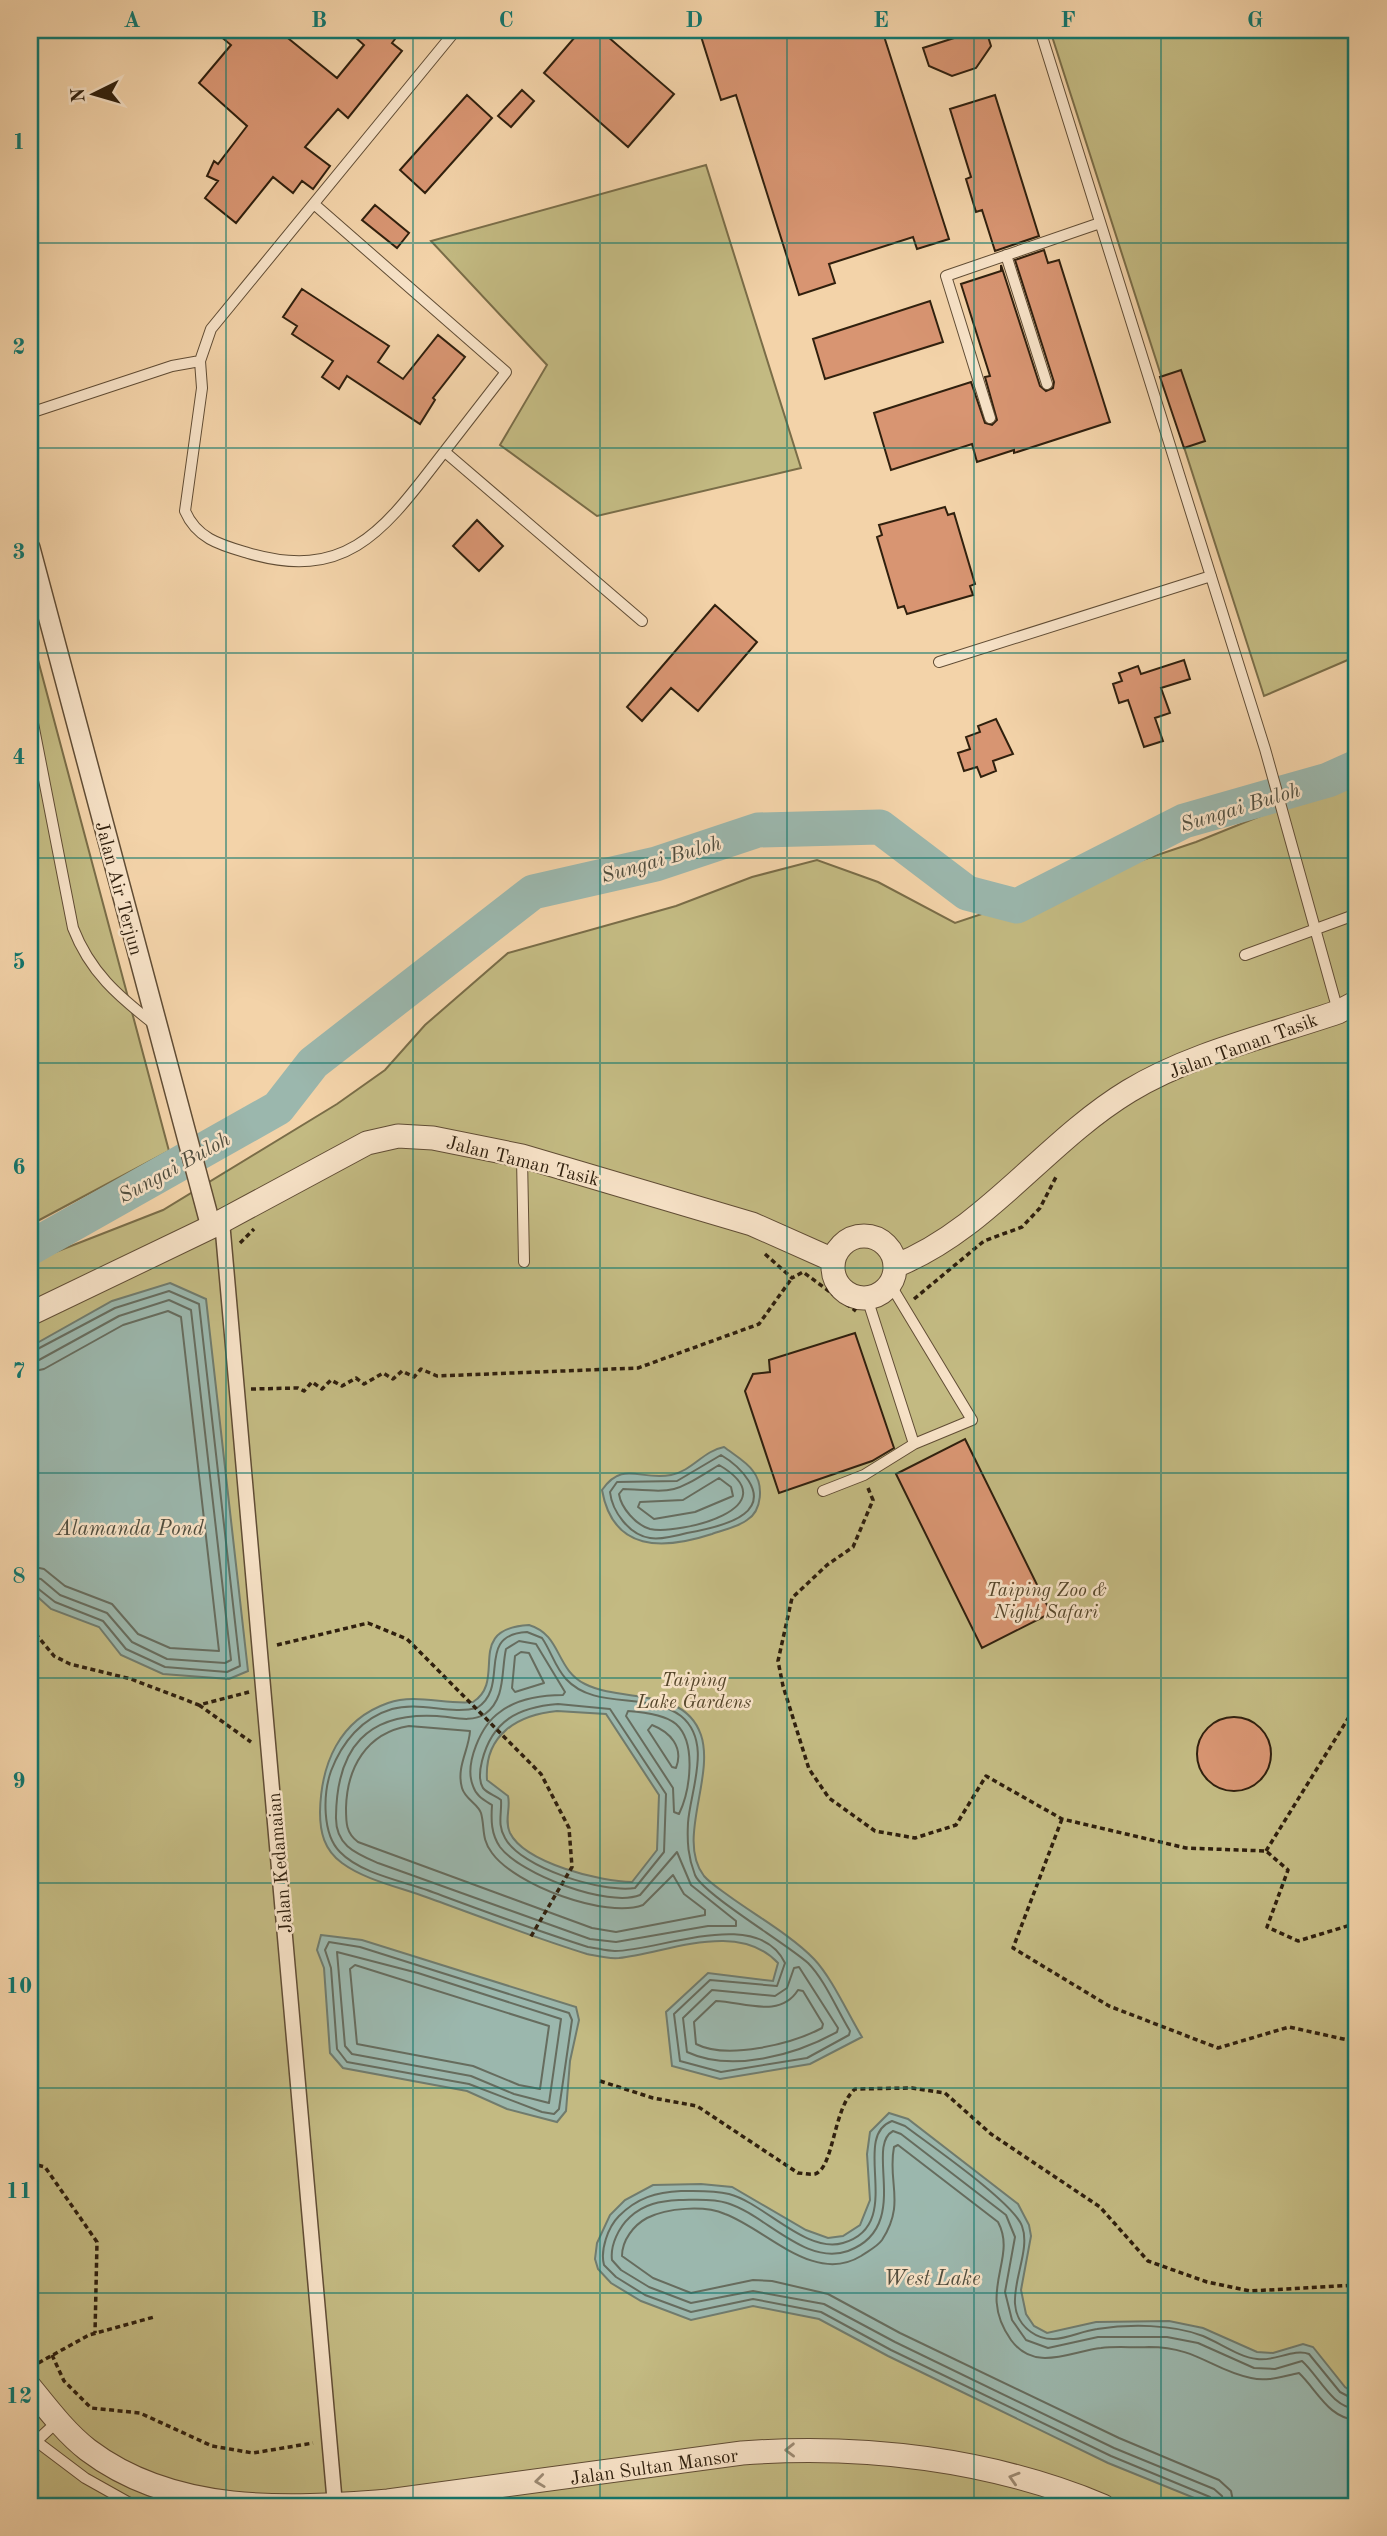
<svg xmlns="http://www.w3.org/2000/svg" width="1387" height="2536" font-family="'Old Standard TT',serif">
	<style>
		.green { fill: #c3ba82; stroke: #7a6d48; stroke-width: 2 }
		.water { fill: #9bb7ad; stroke: #707b6d; stroke-width: 2; fill-rule: evenodd }
		.lines { fill: none; stroke-linecap: round; stroke-linejoin: round }
		.shore { stroke: #666c5e; stroke-width: 2 }
		.river { stroke: #9bb7ad; stroke-width: 35 }
		.building { fill: #d89572; stroke: #30200e; stroke-width: 2 }
		.service-casing { stroke: #614d35; stroke-width: 12 }
		.pedestrian-casing { stroke: #614d35; stroke-width: 17 }
		.minor-casing { stroke: #614d35; stroke-width: 22 }
		.tertiary-casing { stroke: #614d35; stroke-width: 25 }
		.path { stroke: #30200e; stroke-width: 3.5; stroke-dasharray: 5 3.5; stroke-linecap: butt }
		.service { stroke: #f7e2c7; stroke-width: 10 }
		.pedestrian { stroke: #f7e2c7; stroke-width: 14 }
		.minor { stroke: #f7e2c7; stroke-width: 19 }
		.tertiary { stroke: #f7e2c7; stroke-width: 23 }
		.oneway { stroke: #9d8b74 }
		.grid { fill: none; stroke: #0f766e; stroke-width: 2; stroke-opacity: 0.55 }
		.labels { text-anchor: middle; stroke-width: 5; stroke-linejoin: round; paint-order: stroke }
		.street-label { font-size: 19px; fill: #30200e; stroke: #f7e2c7 }
		.park-label { font-size: 19px; font-style: italic; fill: #55462b; stroke: #f7e2c7 }
		.water-label { font-size: 21px; font-style: italic; fill: #504d3e; stroke: #f7e2c7 }
		.neatline { fill: none; stroke: #0f766e; stroke-width: 2.5 }
		.grid-label { font-size: 23px; text-anchor: middle; font-weight: bold; fill: #0f766e }
	</style>
	<rect width="100%" height="100%" fill="#f3d3a9"/>
	<filter id="stains"><feTurbulence type="fractalNoise" baseFrequency=".00286" numOctaves="4"/><feColorMatrix values="0 0 0 0 .2 0 0 0 0 .09 0 0 0 0 .02 0 0 0 .5 -.17"/></filter>
	<radialGradient id="worn" r=".72"><stop offset=".6" stop-color="#630" stop-opacity="0"/><stop offset="1" stop-color="#630" stop-opacity=".3"/></radialGradient>
	<!-- green -->
	<path class="green" d="M 1050,30 L 1357,30 L 1357,656 L 1264,696 Z
		M 706,165 L 801,468 L 597,516 L 500,445 L 547,365 L 431,241 Z
		M 30,630 L 169,1151 L 30,1225 Z
		M 1357,777 L 1357,2506 L 30,2506 L 30,1262 L 163,1210 L 337,1104 L 385,1070 L 425,1025 L 508,953 L 676,906 L 752,877 L 817,860 L 878,882 L 955,923 L 1196,842 Z"/>
	<!-- water -->
	<path class="water" d="M 170,1283 L 206,1299 L 248,1671 L 229,1679 L 163,1674 L 121,1655 L 99,1627 L 51,1609 L 30,1590 L 30,1347 L 112,1301 Z
		M 724,1447 C 733,1454 747,1462 753,1471 C 764,1485 762,1511 747,1520 C 738,1527 723,1530 712,1534 C 663,1550 613,1552 602,1490 C 623,1460 640,1481 671,1475 C 692,1471 703,1451 724,1447 Z
		M 529,1625 C 562,1635 555,1669 585,1684 C 622,1703 684,1686 701,1735 C 715,1777 676,1840 704,1876 C 710,1883 721,1890 729,1896 C 755,1915 792,1936 814,1959 C 832,1978 848,2014 862,2037 L 810,2064 L 720,2079 L 672,2066 L 666,2012 L 708,1973 L 773,1981 L 778,1963 C 738,1920 670,1952 619,1958 C 608,1959 597,1956 587,1954 C 532,1937 479,1916 426,1897 C 399,1887 365,1880 342,1863 C 324,1850 320,1832 320,1812 C 321,1764 339,1720 388,1703 C 416,1693 445,1705 473,1702 C 508,1680 463,1629 529,1625 ZM 557,1711 L 606,1714 L 659,1795 L 657,1850 L 632,1882 C 601,1882 525,1863 510,1833 C 504,1820 511,1808 508,1796 L 487,1780 C 484,1735 517,1715 557,1711 Z
		M 321,1935 L 362,1940 L 576,2007 L 579,2020 L 570,2061 L 566,2111 L 557,2122 L 507,2109 L 467,2091 L 343,2068 L 330,2053 L 324,1968 L 317,1950 Z
		M 889,2113 L 908,2119 L 1018,2204 L 1029,2225 L 1031,2236 L 1021,2290 L 1026,2314 L 1034,2326 L 1047,2333 L 1096,2322 L 1169,2321 L 1203,2328 L 1257,2352 L 1273,2353 L 1303,2344 L 1313,2347 L 1345,2387 L 1357,2395 L 1357,2506 L 1214,2506 L 1108,2463 L 888,2356 L 819,2319 L 753,2306 L 691,2320 L 641,2301 L 611,2283 L 598,2269 L 595,2259 L 597,2243 L 610,2215 L 625,2200 L 653,2185 L 701,2184 L 732,2187 L 806,2230 L 828,2238 L 843,2236 L 860,2225 L 870,2200 L 867,2154 L 870,2132 Z"/>
	<g class="lines">
		<!-- shore -->
		<path class="shore" d="M 30,1353 L 115,1308 L 169,1291 L 199,1304 L 240,1666 L 227,1672 L 165,1667 L 126,1649 L 103,1621 L 55,1602 L 36,1587 L 30,1585
			M 30,1361 L 39,1360 L 119,1316 L 169,1300 L 191,1310 L 231,1660 L 225,1663 L 167,1659 L 132,1642 L 107,1613 L 60,1595 L 41,1579 L 30,1577
			M 30,1372 L 44,1369 L 123,1325 L 168,1311 L 181,1317 L 219,1651 L 170,1648 L 138,1634 L 112,1604 L 65,1586 L 44,1569 L 30,1566
			M 721,1455 C 738,1465 770,1494 744,1514 C 730,1525 704,1530 687,1533 C 676,1536 661,1540 650,1538 C 629,1535 612,1511 610,1492 L 617,1482 L 677,1481 Z
			M 719,1465 C 792,1508 679,1535 650,1529 C 636,1525 621,1508 619,1494 L 623,1489 C 679,1492 671,1494 719,1465 Z
			M 719,1478 L 731,1487 L 733,1496 L 695,1512 L 654,1519 L 638,1507 L 640,1502 L 683,1500 Z
			M 527,1632 L 542,1638 C 551,1651 555,1667 566,1679 C 595,1711 649,1691 681,1716 C 713,1742 690,1791 688,1823 C 687,1842 688,1857 695,1875 C 703,1894 787,1944 808,1963 C 825,1980 837,2010 850,2031 L 849,2035 L 807,2058 L 721,2072 L 680,2061 L 674,2014 L 710,1980 L 777,1986 L 785,1963 C 758,1906 660,1951 615,1951 C 606,1951 597,1948 588,1947 C 534,1930 481,1910 427,1890 C 401,1881 360,1873 340,1852 C 322,1834 323,1794 331,1771 C 342,1742 362,1718 392,1709 C 420,1701 450,1715 477,1708 C 511,1686 474,1635 527,1632 Z
			M 519,1641 L 536,1644 L 565,1692 L 563,1695 C 541,1695 517,1699 500,1712 C 481,1725 464,1764 473,1786 C 476,1796 484,1800 492,1805 C 491,1820 491,1834 500,1847 C 520,1874 608,1908 640,1895 L 677,1852 L 691,1885 L 736,1921 L 736,1926 L 708,1926 L 616,1942 L 590,1939 L 378,1863 C 355,1853 335,1845 336,1816 C 337,1748 367,1712 437,1716 C 453,1717 471,1723 485,1714 C 506,1699 501,1671 506,1649 Z
			M 521,1652 L 529,1653 L 544,1683 L 515,1692 L 512,1688 L 515,1656 Z
			M 558,1704 L 610,1709 L 666,1794 L 664,1852 L 635,1888 C 602,1893 521,1868 505,1838 C 497,1825 502,1813 501,1800 C 495,1795 488,1794 483,1788 C 478,1780 480,1769 482,1761 C 492,1721 518,1707 558,1704 Z
			M 628,1711 C 642,1712 664,1714 676,1724 C 697,1743 690,1791 679,1814 L 674,1812 L 673,1788 L 626,1716 Z
			M 652,1725 C 670,1732 684,1747 676,1768 L 672,1767 L 648,1730 Z
			M 409,1726 L 470,1731 C 469,1750 456,1767 462,1788 C 465,1799 478,1804 481,1813 C 485,1827 481,1839 492,1853 C 515,1885 606,1919 643,1905 L 673,1875 L 684,1894 L 705,1910 L 705,1915 L 616,1932 L 592,1928 L 358,1842 C 346,1833 346,1823 346,1808 C 347,1768 366,1733 409,1726 Z
			M 329,1942 L 360,1947 L 569,2013 L 572,2020 L 559,2109 L 554,2114 L 542,2112 L 469,2084 L 347,2062 L 337,2049 L 331,1968 L 325,1950 Z
			M 337,1952 L 418,1973 L 561,2019 L 549,2103 L 514,2094 L 471,2076 L 352,2054 L 345,2046 Z
			M 355,1965 L 549,2026 L 540,2089 L 519,2085 L 473,2066 L 357,2044 L 350,1969 Z
			M 799,1967 L 838,2028 L 837,2032 C 795,2055 732,2073 687,2052 L 683,2018 L 712,1990 L 775,1996 L 787,1988 L 794,1968 Z
			M 798,1990 L 803,1991 L 823,2024 L 822,2028 C 792,2044 727,2060 696,2044 L 694,2022 L 716,2001 C 744,2002 780,2019 798,1990 Z
			M 1215,2506 L 1210,2497 L 1111,2456 L 891,2350 L 821,2312 L 753,2299 L 691,2312 L 645,2295 L 616,2277 L 604,2265 C 600,2250 608,2227 619,2216 C 637,2198 656,2192 681,2191 C 696,2191 713,2190 729,2194 C 764,2203 806,2254 843,2243 C 907,2225 849,2137 892,2121 L 905,2126 C 930,2145 1013,2202 1022,2226 C 1034,2258 994,2306 1031,2332 C 1053,2348 1074,2332 1097,2329 C 1129,2324 1173,2324 1203,2336 C 1220,2343 1239,2357 1257,2359 C 1274,2362 1294,2348 1309,2354 L 1340,2392 L 1357,2401
			M 1224,2506 L 1222,2496 L 1214,2489 L 1114,2448 L 895,2342 L 824,2304 L 753,2291 L 691,2303 L 649,2287 L 621,2270 L 612,2260 C 610,2245 619,2227 630,2217 C 644,2204 660,2201 679,2200 C 694,2200 712,2198 727,2203 C 766,2215 805,2266 848,2251 C 913,2227 864,2147 893,2131 L 901,2134 L 1006,2215 L 1015,2237 L 1005,2292 L 1012,2320 L 1026,2340 L 1048,2348 L 1098,2337 L 1167,2337 L 1198,2343 L 1254,2368 L 1275,2369 L 1302,2361 C 1319,2376 1332,2408 1357,2409
			M 1234,2506 L 1231,2491 L 1219,2480 L 1119,2438 L 900,2333 L 828,2294 L 772,2281 L 753,2280 L 691,2293 L 653,2278 L 622,2256 C 622,2240 634,2225 647,2218 C 667,2208 704,2205 725,2214 C 766,2229 814,2285 861,2256 C 868,2251 877,2247 882,2240 C 906,2203 887,2182 894,2147 L 898,2145 L 998,2222 C 1018,2259 976,2291 1011,2340 C 1035,2373 1071,2351 1101,2348 C 1117,2346 1134,2348 1149,2347 C 1197,2347 1212,2370 1251,2378 C 1268,2382 1283,2376 1299,2373 C 1317,2390 1329,2419 1357,2420"/>
		<!-- river -->
		<path class="river" d="M 30,1248 L 278,1108 L 313,1063 L 533,892 L 656,864 L 758,830 L 880,827 L 967,893 L 1017,906 L 1184,821 L 1328,780 L 1357,767"/>
	</g>
	<!-- building -->
	<path class="building" d="M 213,30 L 278,30 L 337,78 L 364,45 L 347,30 L 402,30 L 392,43 L 402,51 L 348,118 L 338,109 L 305,147 L 330,166 L 313,189 L 302,181 L 293,193 L 273,177 L 236,223 L 205,198 L 218,181 L 207,176 L 214,161 L 218,164 L 247,126 L 199,83 L 231,45 Z
		M 581,30 L 600,30 L 674,94 L 628,147 L 544,73 Z
		M 699,30 L 882,30 L 949,239 L 917,249 L 913,237 L 829,264 L 835,283 L 799,295 L 736,95 L 721,100 Z
		M 979,30 L 986,30 L 991,46 L 976,68 L 952,76 L 929,66 L 923,48 Z
		M 522,90 L 534,101 L 511,127 L 498,116 Z
		M 467,95 L 492,118 L 425,193 L 400,170 Z
		M 995,95 L 1039,236 L 995,251 L 982,210 L 976,212 L 966,179 L 971,177 L 950,109 Z
		M 375,205 L 409,233 L 397,248 L 362,220 Z
		M 1044,250 L 1048,263 L 1059,260 L 1110,422 L 1014,453 L 1014,450 L 977,462 L 972,444 L 891,470 L 874,413 L 971,382 L 985,423 L 992,425 L 997,420 L 985,377 L 990,376 L 961,284 L 1001,271 L 1001,265 L 1040,386 L 1046,391 L 1053,388 L 1054,382 L 1015,260 Z
		M 302,289 L 389,346 L 378,362 L 403,379 L 438,335 L 465,357 L 433,398 L 435,400 L 420,424 L 347,376 L 339,389 L 322,377 L 333,361 L 292,334 L 297,326 L 283,317 Z
		M 930,301 L 943,342 L 825,379 L 813,339 Z
		M 1181,370 L 1205,441 L 1184,448 L 1160,377 Z
		M 945,507 L 948,515 L 954,513 L 975,584 L 970,586 L 973,595 L 907,614 L 904,606 L 898,608 L 877,537 L 882,535 L 879,525 Z
		M 477,520 L 503,546 L 479,571 L 453,546 Z
		M 715,605 L 757,642 L 698,711 L 671,688 L 642,721 L 627,707 Z
		M 1184,660 L 1190,679 L 1161,688 L 1170,713 L 1155,718 L 1163,741 L 1144,747 L 1128,700 L 1119,703 L 1113,684 L 1122,681 L 1119,673 L 1138,666 L 1141,674 Z
		M 996,719 L 1013,754 L 993,761 L 996,771 L 981,777 L 977,767 L 964,771 L 958,753 L 970,749 L 966,737 L 980,732 L 978,726 Z
		M 855,1333 L 894,1448 L 872,1461 L 779,1493 L 745,1391 L 753,1374 L 770,1372 L 769,1360 Z
		M 965,1439 L 1051,1613 L 982,1648 L 896,1474 Z
		M1197 1754a37 37 0 1 1 74 0a37 37 0 1 1-74 0Z"/>
	<g class="lines">
		<!-- service casing -->
		<g class="service-casing">
			<path id="service" d="M 1040,30 L 1265,749 L 1338,1011
				M 1006,255 L 1047,384
				M 200,361 L 202,388 L 185,511 C 197,539 221,545 248,553 C 343,581 381,534 434,465 C 458,434 482,403 506,372 L 314,204
				M 30,413 L 172,366 L 200,361 L 211,329 L 456,30
				M 990,418 L 946,276 L 1100,223
				M 445,452 L 642,621
				M 939,662 L 1211,576
				M 30,708 L 73,928 C 90,972 118,996 154,1024
				M 1245,955 L 1357,914
				M 522,1158 L 524,1262
				M 890,1284 L 972,1420 L 914,1444
				M 823,1491 L 864,1475 L 914,1444 L 867,1298
				M 36,2441 L 85,2478 L 135,2506
				M 30,2447 L 58,2421"/>
		</g>
		<!-- pedestrian casing -->
		<g class="pedestrian-casing">
			<path id="pedestrian" d="M 222,1221 L 335,2505"/>
		</g>
		<!-- minor casing -->
		<g class="minor-casing">
			<path id="minor" d="M 30,548 L 211,1227"/>
		</g>
		<!-- tertiary casing -->
		<g class="tertiary-casing">
			<path id="tertiary" d="M833 1267a31 31 0 1 1 62 0a31 31 0 1 1-62 0Z
				M 895,1266 C 986,1230 1045,1142 1129,1091 C 1192,1053 1268,1036 1338,1012 L 1357,1002
				M 30,1314 L 211,1227 L 367,1143 L 398,1136 L 433,1138 L 522,1156 L 752,1224 L 833,1260
				M 30,2387 C 47,2408 66,2433 88,2450 C 174,2515 287,2509 388,2501 L 742,2453 C 863,2444 991,2459 1103,2506"/>
		</g>
		<!-- path -->
		<path class="path" d="M 240,1243 L 254,1229
			M 765,1254 L 792,1278 L 803,1272 L 856,1311
			M 914,1299 L 984,1241 L 1022,1227 L 1040,1208 L 1056,1177
			M 251,1389 L 298,1388 L 304,1391 L 312,1382 L 322,1389 L 331,1380 L 342,1386 L 356,1378 L 364,1384 L 383,1373 L 393,1379 L 402,1371 L 414,1377 L 421,1369 L 437,1376 L 638,1368 L 759,1324 L 792,1278
			M 868,1488 L 873,1500 L 853,1547 L 827,1565 L 792,1598 L 778,1661 L 783,1686 L 809,1769 L 829,1798 L 875,1831 L 915,1838 L 956,1825 L 986,1776 L 1062,1819 L 1186,1848 L 1266,1851 L 1288,1870 L 1267,1927 L 1298,1941 L 1357,1923
			M 30,1627 L 54,1656 L 70,1664 L 131,1679 L 199,1705 L 249,1692
			M 277,1645 L 368,1623 L 407,1639 L 541,1774 L 569,1828 L 572,1867 L 530,1938
			M 199,1705 L 251,1742
			M 1062,1819 L 1013,1948 L 1109,2006 L 1218,2048 L 1289,2027 L 1357,2042
			M 1266,1851 L 1357,1704
			M 600,2081 L 653,2098 L 697,2106 L 798,2173 C 802,2173 810,2175 815,2174 C 834,2168 833,2108 855,2089 L 912,2088 L 945,2093 L 991,2134 L 1100,2207 L 1148,2261 L 1207,2282 L 1250,2291 L 1357,2285
			M 30,2163 L 45,2167 L 97,2242 L 95,2333
			M 52,2355 L 64,2381 L 91,2408 L 140,2413 L 212,2446 L 253,2453 L 313,2443
			M 31,2367 L 89,2335 L 154,2317
			M 1121,2501 L 1134,2506"/>
		<!-- service -->
		<use href="#service" class="service"/>
		<!-- pedestrian -->
		<use href="#pedestrian" class="pedestrian"/>
		<!-- minor -->
		<use href="#minor" class="minor"/>
		<!-- tertiary -->
		<use href="#tertiary" class="tertiary"/>
	</g>
	<!-- one-way arrows -->
	<defs><path id="oneway-chevron" d="M-2-3.5L2.5 0L-2 3.5" fill="none" stroke-width="1.6" stroke-linecap="round" stroke-linejoin="round" transform="scale(1.75)"/></defs>
	<g class="oneway">
		<use href="#oneway-chevron" transform="translate(790 2450) rotate(179)"/>
		<use href="#oneway-chevron" transform="translate(1014 2478) rotate(-163)"/>
		<use href="#oneway-chevron" transform="translate(540 2481) rotate(173)"/>
	</g>
	<!-- grid -->
	<path class="grid" d="M 226,30 L 226,2506M 413,30 L 413,2506M 600,30 L 600,2506M 787,30 L 787,2506M 974,30 L 974,2506M 1161,30 L 1161,2506M 30,243 L 1357,243M 30,448 L 1357,448M 30,653 L 1357,653M 30,858 L 1357,858M 30,1063 L 1357,1063M 30,1268 L 1357,1268M 30,1473 L 1357,1473M 30,1678 L 1357,1678M 30,1883 L 1357,1883M 30,2088 L 1357,2088M 30,2293 L 1357,2293"/>
	<g class="labels">
		<!-- street labels -->
		<g class="street-label">
			<text transform="translate(120 888) rotate(75)" y="7">Jalan Air Terjun</text>
			<text transform="translate(1243 1045) rotate(-20)" y="7">Jalan Taman Tasik</text>
			<text transform="translate(523 1160) rotate(14)" y="7">Jalan Taman Tasik</text>
			<text transform="translate(279 1863) rotate(-95)" y="7">Jalan Kedamaian</text>
			<text transform="translate(654 2466) rotate(-8)" y="7">Jalan Sultan Mansor</text>
		</g>
		<!-- park labels -->
		<g class="park-label">
			<text x="1046" y="1596">Taiping Zoo &amp;<tspan x="1046" dy="22">Night Safari</tspan></text>
			<text x="694" y="1686">Taiping<tspan x="694" dy="22">Lake Gardens</tspan></text>
		</g>
		<!-- water labels -->
		<g class="water-label">
			<text transform="translate(1240 807) rotate(-17)" y="7">Sungai Buloh</text>
			<text transform="translate(661 859) rotate(-16)" y="7">Sungai Buloh</text>
			<text transform="translate(174 1167) rotate(-29)" y="7">Sungai Buloh</text>
			<text x="130" y="1535">Alamanda Pond</text>
			<text x="932" y="2285">West Lake</text>
		</g>
	</g>
	<!-- margin -->
	<rect width="1387" height="2536" fill="none" stroke="#f3d3a9" stroke-width="77"/>
	<!-- north arrow -->
	<g transform="translate(94 94) rotate(265)" stroke="#f7e2c7" stroke-width="5" paint-order="stroke">
	<path d="M0-5L12 26L0 18L-12 26Z" fill="#30200e"/>
	<text y="-10" font-size="19" font-weight="bold" text-anchor="middle" fill="#30200e">N</text>
	</g>
	<rect x="38" y="38" width="1310" height="2460" class="neatline"/>
	<g class="grid-label">
		<text x="132" y="27">A</text>
		<text x="319" y="27">B</text>
		<text x="506" y="27">C</text>
		<text x="694" y="27">D</text>
		<text x="881" y="27">E</text>
		<text x="1068" y="27">F</text>
		<text x="1255" y="27">G</text>
		<text x="19" y="149">1</text>
		<text x="19" y="354">2</text>
		<text x="19" y="559">3</text>
		<text x="19" y="764">4</text>
		<text x="19" y="969">5</text>
		<text x="19" y="1174">6</text>
		<text x="19" y="1378">7</text>
		<text x="19" y="1583">8</text>
		<text x="19" y="1788">9</text>
		<text x="19" y="1993">10</text>
		<text x="19" y="2198">11</text>
		<text x="19" y="2403">12</text>
	</g>
	<rect width="100%" height="100%" filter="url(#stains)"/>
	<rect width="100%" height="100%" fill="url(#worn)"/>
</svg>
